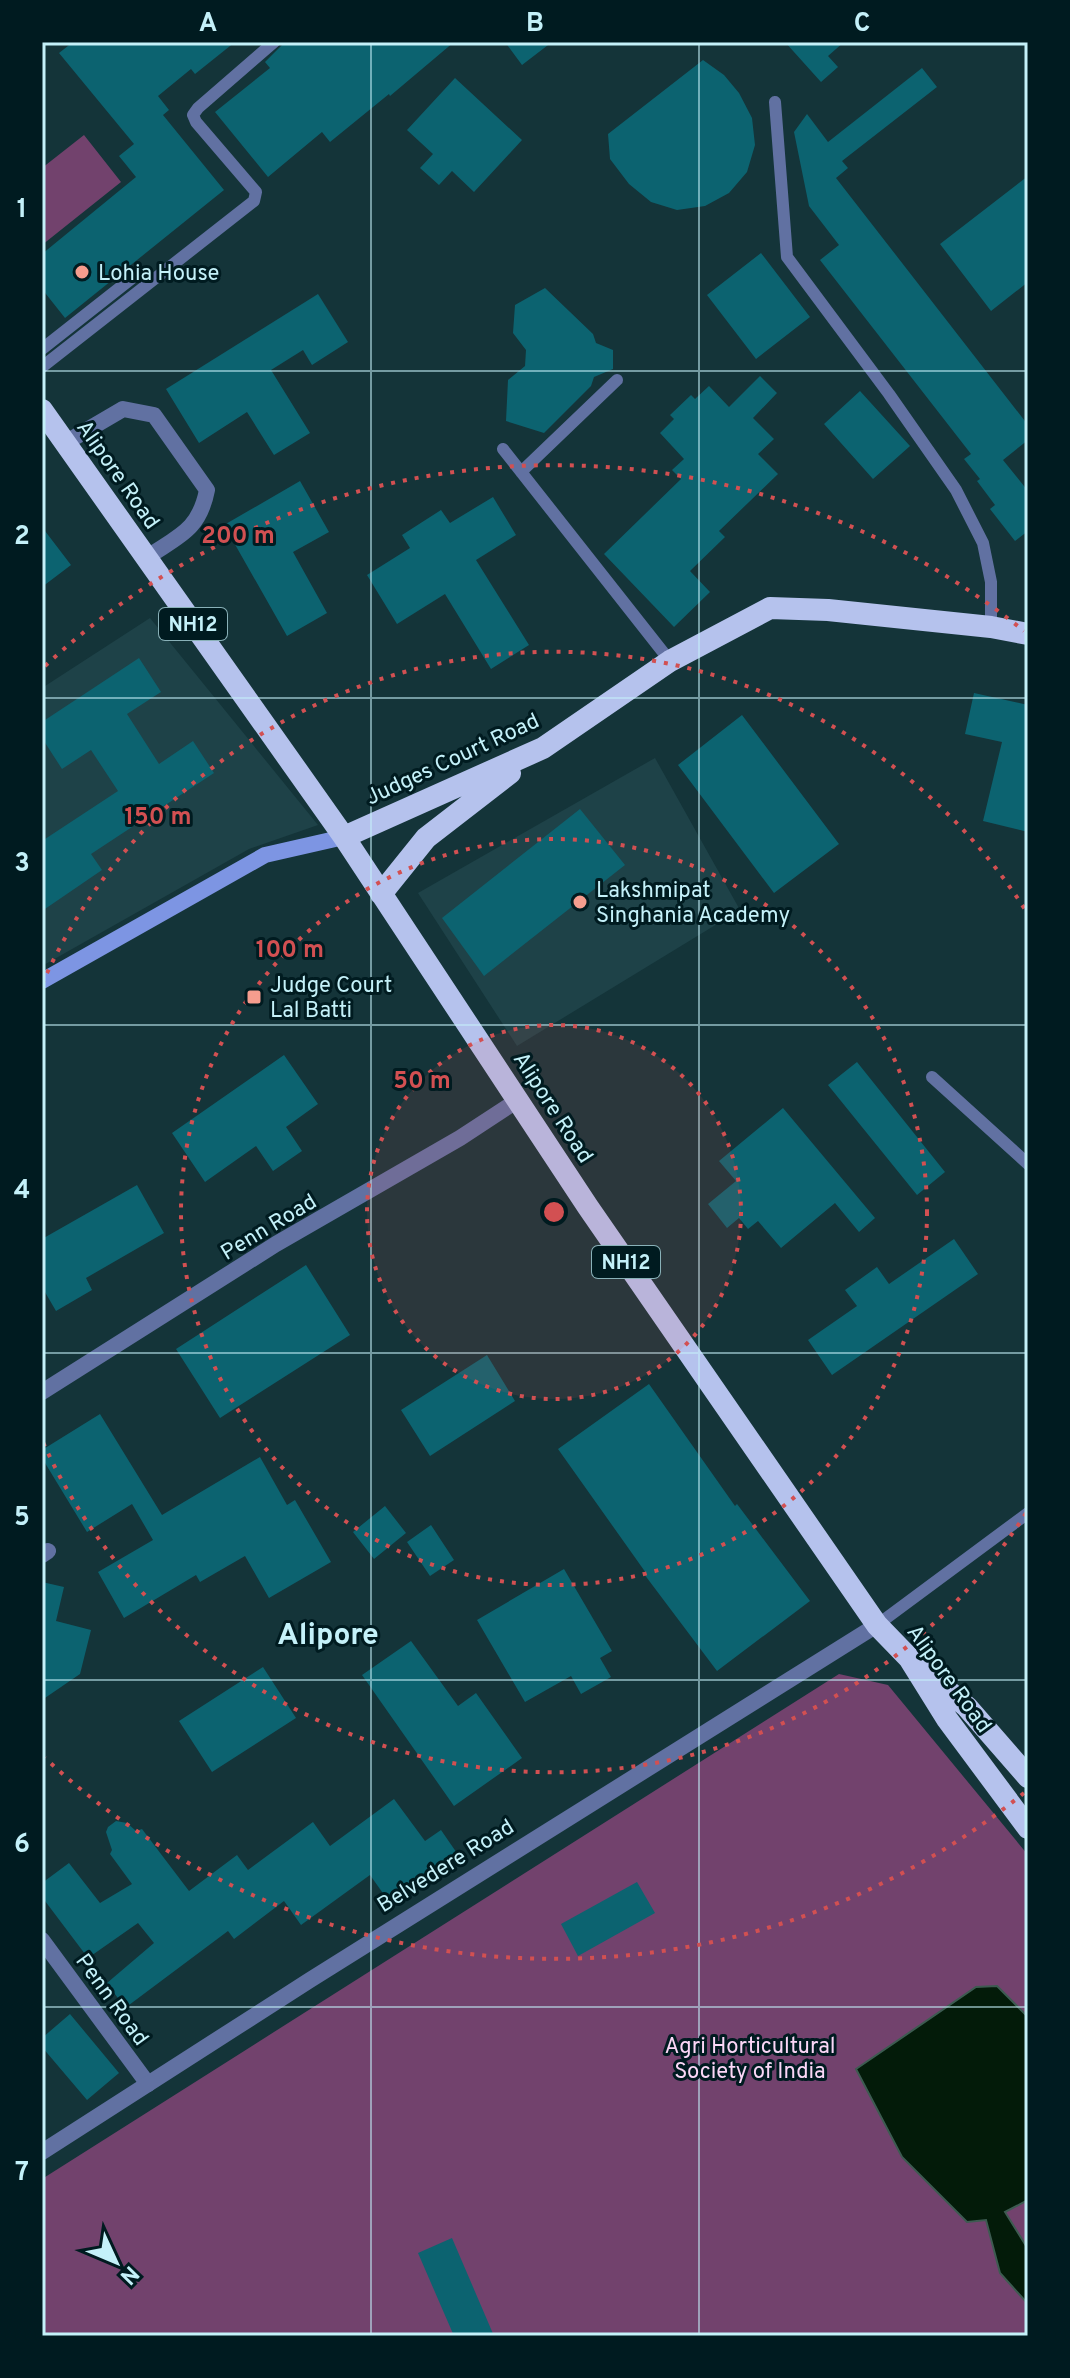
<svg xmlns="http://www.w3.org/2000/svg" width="1070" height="2378" font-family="Overpass,sans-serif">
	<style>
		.built { fill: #1e4248 }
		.green { fill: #72426d }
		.water { fill: #031b09; stroke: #3d5b51; stroke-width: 2 }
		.building { fill: #0c6370 }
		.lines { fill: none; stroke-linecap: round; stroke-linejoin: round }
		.service { stroke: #6171a2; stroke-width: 12 }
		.minor { stroke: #6171a2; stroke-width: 16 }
		.tertiary { stroke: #6171a2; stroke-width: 16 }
		.secondary { stroke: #7d95e3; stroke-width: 16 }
		.trunk { stroke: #b5c2ed; stroke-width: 22 }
		.grid { fill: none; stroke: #c4f1f9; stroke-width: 2; stroke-opacity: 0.55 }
		.ring { fill: none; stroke: #d25052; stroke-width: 4; stroke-dasharray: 4 8 }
		.poi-dot { fill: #f59d8e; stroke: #001b20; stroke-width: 3 }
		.labels { text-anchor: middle; stroke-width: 6; stroke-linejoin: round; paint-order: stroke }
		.shield { fill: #001b20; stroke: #89b1b8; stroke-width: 2 }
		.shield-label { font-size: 20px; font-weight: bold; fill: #c4f1f9 }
		.poi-label { font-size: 22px; fill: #c4f1f9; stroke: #001b20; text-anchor: start }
		.street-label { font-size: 22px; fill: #c4f1f9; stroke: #001b20 }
		.park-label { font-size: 22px; fill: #fbd7f7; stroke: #001b20 }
		.district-label { font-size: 30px; font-weight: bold; fill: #c4f1f9; stroke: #001b20 }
		.centre { fill: #d25052; stroke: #001b20; stroke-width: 4 }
		.ring-label { font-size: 24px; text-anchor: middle; font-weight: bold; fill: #d25052; stroke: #001b20; stroke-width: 6; stroke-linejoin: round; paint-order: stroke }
		.neatline { fill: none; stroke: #c4f1f9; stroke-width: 3 }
		.grid-label { font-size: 26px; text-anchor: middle; font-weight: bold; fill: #c4f1f9 }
	</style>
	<rect width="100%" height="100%" fill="#143439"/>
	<!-- built -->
	<path class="built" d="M 150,618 L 318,825 L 249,849 L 42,966 L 42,688 Z
		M 655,758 L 740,910 L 517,1046 L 418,893 Z"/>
	<!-- green -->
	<path class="green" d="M 84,135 L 121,182 L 42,245 L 42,168 Z
		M 839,1674 L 888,1685 L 1028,1855 L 1028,2336 L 42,2336 L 42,2179 Z"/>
	<!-- water -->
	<path class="water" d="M 997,1986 L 1028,2017 L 1028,2200 L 1005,2212 L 1028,2249 L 1028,2304 L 1000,2273 L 986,2220 L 967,2222 L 902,2157 L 856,2069 L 976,1987 Z"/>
	<!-- building -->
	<path class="building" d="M 73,42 L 235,42 L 195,74 L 191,69 L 158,96 L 169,110 L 163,115 L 224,190 L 65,318 L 42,289 L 42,254 L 136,177 L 119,156 L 134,144 L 59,53 Z
		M 285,42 L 454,42 L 390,96 L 389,94 L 330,142 L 322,132 L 268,177 L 215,112 L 270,68 L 265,62 Z
		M 505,42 L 552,42 L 522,65 Z
		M 785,42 L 844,42 L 828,56 L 838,67 L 821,82 Z
		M 703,60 L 724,75 L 739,93 L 752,118 L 755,145 L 747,172 L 729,193 L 705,206 L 677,210 L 651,202 L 629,184 L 610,159 L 608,134 Z
		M 922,68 L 937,87 L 842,161 L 848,168 L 836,178 L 1028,425 L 1028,440 L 1003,460 L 1028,491 L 1028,531 L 1015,541 L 990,509 L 995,505 L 977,481 L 980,479 L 964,459 L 971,454 L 820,260 L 839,245 L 809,206 L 794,132 L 807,114 L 828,142 Z
		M 455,78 L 522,140 L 474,192 L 452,171 L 439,185 L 420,168 L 433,154 L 407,130 Z
		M 1028,176 L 1028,282 L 991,311 L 940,244 Z
		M 761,253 L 810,317 L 756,359 L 707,295 Z
		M 545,288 L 593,334 L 596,343 L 613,350 L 613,369 L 594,377 L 591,386 L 544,433 L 506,421 L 508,380 L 525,366 L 526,350 L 513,333 L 515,305 Z
		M 318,294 L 348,342 L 312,365 L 303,350 L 271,370 L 310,433 L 274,455 L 247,412 L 199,443 L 166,389 Z
		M 760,376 L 777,393 L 753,418 L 774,439 L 758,454 L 778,474 L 719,531 L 725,537 L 690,571 L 710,592 L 674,627 L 604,554 L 681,479 L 672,470 L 684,459 L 660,433 L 674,419 L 670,415 L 691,395 L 695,399 L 709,386 L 729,407 Z
		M 860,391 L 910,446 L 873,479 L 824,424 Z
		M 300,481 L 329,532 L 293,552 L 327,613 L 287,636 L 224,525 Z
		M 493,497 L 516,535 L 476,560 L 529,645 L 491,669 L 445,594 L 397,624 L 367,575 L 410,548 L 402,535 L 441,510 L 450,523 Z
		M 42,527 L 71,565 L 42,587 Z
		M 139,658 L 161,692 L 127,714 L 159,764 L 193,741 L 214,773 L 91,854 L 102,870 L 42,911 L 42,841 L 118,791 L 91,750 L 62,769 L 42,738 L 42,722 Z
		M 974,693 L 1028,705 L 1028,832 L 983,821 L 1002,742 L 965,734 Z
		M 742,715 L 839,844 L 774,893 L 678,765 Z
		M 580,809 L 625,865 L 484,976 L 442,918 Z
		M 284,1055 L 318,1104 L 286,1127 L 302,1151 L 273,1171 L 256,1146 L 205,1182 L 172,1133 Z
		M 857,1062 L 945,1172 L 917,1195 L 828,1085 Z
		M 783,1108 L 875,1218 L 859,1232 L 835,1203 L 781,1248 L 758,1221 L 748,1229 L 739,1218 L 727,1228 L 708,1204 L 736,1181 L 719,1161 Z
		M 137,1185 L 164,1233 L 86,1278 L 92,1290 L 56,1311 L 42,1287 L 42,1239 Z
		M 954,1239 L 978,1274 L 832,1375 L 808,1340 L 857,1306 L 845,1290 L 877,1267 L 889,1284 Z
		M 306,1265 L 350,1335 L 220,1418 L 176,1349 Z
		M 487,1355 L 515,1401 L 430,1456 L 401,1410 Z
		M 649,1384 L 735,1506 L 737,1504 L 810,1601 L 717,1671 L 644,1574 L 646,1573 L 558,1449 Z
		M 100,1414 L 162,1515 L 260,1457 L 287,1505 L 295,1500 L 331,1562 L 269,1598 L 245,1556 L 200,1582 L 196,1575 L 124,1618 L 98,1572 L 153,1540 L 132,1504 L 87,1532 L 42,1458 L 42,1450 Z
		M 385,1506 L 406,1533 L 374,1559 L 353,1532 Z
		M 431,1525 L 454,1560 L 430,1576 L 407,1542 Z
		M 564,1569 L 612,1651 L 600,1658 L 611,1677 L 581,1694 L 571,1676 L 525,1702 L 477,1620 Z
		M 42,1582 L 64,1587 L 56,1621 L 91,1630 L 80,1674 L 42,1700 Z
		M 411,1641 L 458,1706 L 476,1693 L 522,1758 L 454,1806 L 362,1675 Z
		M 263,1667 L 296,1718 L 212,1772 L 179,1721 Z
		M 394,1799 L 425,1841 L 441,1830 L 461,1859 L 392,1906 L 370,1875 L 301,1925 L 284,1901 L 234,1939 L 228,1931 L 125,2008 L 107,1983 L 154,1943 L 138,1923 L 88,1958 L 42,1897 L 42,1883 L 69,1863 L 100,1903 L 132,1884 L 110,1854 L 112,1850 L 106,1832 L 108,1827 L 116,1821 L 127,1823 L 136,1831 L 142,1829 L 189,1891 L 237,1855 L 248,1870 L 313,1822 L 330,1846 Z
		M 637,1882 L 655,1913 L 578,1956 L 561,1924 Z
		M 70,2014 L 119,2073 L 87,2100 L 42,2047 L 42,2038 Z
		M 452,2238 L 494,2336 L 454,2336 L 418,2253 Z"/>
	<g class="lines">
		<!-- service -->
		<path class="service" d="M 775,102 L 787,257 L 889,394 L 956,490 L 983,543 L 991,582 L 991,627
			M 42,349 L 136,275
			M 42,367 L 254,201 L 256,192 L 196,122 L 193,115 L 198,108 L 274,42
			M 503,449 L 670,661
			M 521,472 L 617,380
			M 932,1077 L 1028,1164
			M 877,1625 L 1028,1513"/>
		<!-- minor -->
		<path class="minor" d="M 65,443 L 123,409 L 154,415 L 207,490 C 199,531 178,536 146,558
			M 42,1392 L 276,1244 L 460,1138 L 518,1100
			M 42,1555 L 48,1551
			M 42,1940 L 148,2084"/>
		<!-- tertiary -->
		<path class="tertiary" d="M 42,2152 L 310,1980 L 877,1625"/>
		<!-- secondary -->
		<path class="secondary" d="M 42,981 L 265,855 L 344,837"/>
		<!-- trunk -->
		<path class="trunk" d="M 42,410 L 344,837 L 588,1207 L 877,1625 L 909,1658 L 947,1719 L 1028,1828
			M 344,837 L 543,748 L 670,661 L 770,608 L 828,610 L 991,627 L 1028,634
			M 381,894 L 426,838 L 510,773
			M 925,1671 L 967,1707 L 1028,1777"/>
	</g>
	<!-- grid -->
	<path class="grid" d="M 371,42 L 371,2336M 699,42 L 699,2336M 42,371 L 1028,371M 42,698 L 1028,698M 42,1025 L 1028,1025M 42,1353 L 1028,1353M 42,1680 L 1028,1680M 42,2007 L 1028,2007"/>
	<!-- distance rings -->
	<circle cx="554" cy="1212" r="187" fill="#d25052" fill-opacity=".12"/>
	<g class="ring">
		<circle cx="554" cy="1212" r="187"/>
		<circle cx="554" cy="1212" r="373"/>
		<path d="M1026 1513A560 560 0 0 1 42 1440M42 984A560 560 0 0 1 1026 911"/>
		<path d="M1024 1793A747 747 0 0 1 45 1758M45 666A747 747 0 0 1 1024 631"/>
	</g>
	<!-- markers -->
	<g class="poi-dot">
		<circle cx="82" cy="272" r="8"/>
		<circle cx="580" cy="902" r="8"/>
		<rect x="246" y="989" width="16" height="16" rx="4"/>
	</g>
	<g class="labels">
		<!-- shield labels -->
		<g class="shield">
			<rect x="159" y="608" width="68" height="32" rx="6"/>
			<rect x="592" y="1246" width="68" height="32" rx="6"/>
		</g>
		<g class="shield-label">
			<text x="193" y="631">NH12</text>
			<text x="626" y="1269">NH12</text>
		</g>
		<!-- poi labels -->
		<g class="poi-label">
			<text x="98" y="280">Lohia House</text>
			<text x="596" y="897">Lakshmipat<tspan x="596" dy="25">Singhania Academy</tspan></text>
			<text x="270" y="992">Judge Court<tspan x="270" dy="25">Lal Batti</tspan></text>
		</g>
		<!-- street labels -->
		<g class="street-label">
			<text transform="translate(119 474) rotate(55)" y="8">Alipore Road</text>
			<text transform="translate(452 758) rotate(-25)" y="8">Judges Court Road</text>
			<text transform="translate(554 1107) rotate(57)" y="8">Alipore Road</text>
			<text transform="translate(268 1226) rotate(-31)" y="8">Penn Road</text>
			<text transform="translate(950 1678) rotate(54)" y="8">Alipore Road</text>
			<text transform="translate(445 1865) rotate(-32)" y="8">Belvedere Road</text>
			<text transform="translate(113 1999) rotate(54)" y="8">Penn Road</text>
		</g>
		<!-- park labels -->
		<g class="park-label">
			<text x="750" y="2053">Agri Horticultural<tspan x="750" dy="25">Society of India</tspan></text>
		</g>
		<!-- district labels -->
		<g class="district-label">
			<text x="328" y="1644">Alipore</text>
		</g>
	</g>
	<circle cx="554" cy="1212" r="12" class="centre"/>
	<g class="ring-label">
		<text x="238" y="543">200 m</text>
		<text x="158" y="824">150 m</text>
		<text x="290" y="957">100 m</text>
		<text x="422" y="1088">50 m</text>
	</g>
	<!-- border -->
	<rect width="1070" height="2378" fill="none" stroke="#001b20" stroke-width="88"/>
	<!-- north arrow -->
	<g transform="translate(116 2262) rotate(134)" stroke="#001b20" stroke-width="6" paint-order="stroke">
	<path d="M0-6L14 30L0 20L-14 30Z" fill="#c4f1f9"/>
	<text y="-12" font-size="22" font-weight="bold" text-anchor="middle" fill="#c4f1f9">N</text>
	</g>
	<rect x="44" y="44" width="982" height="2290" class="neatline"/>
	<g class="grid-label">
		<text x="208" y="31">A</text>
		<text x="535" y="31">B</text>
		<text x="862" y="31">C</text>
		<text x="22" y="217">1</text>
		<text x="22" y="544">2</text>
		<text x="22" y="871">3</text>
		<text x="22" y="1198">4</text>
		<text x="22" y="1525">5</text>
		<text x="22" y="1852">6</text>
		<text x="22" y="2180">7</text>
	</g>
</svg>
